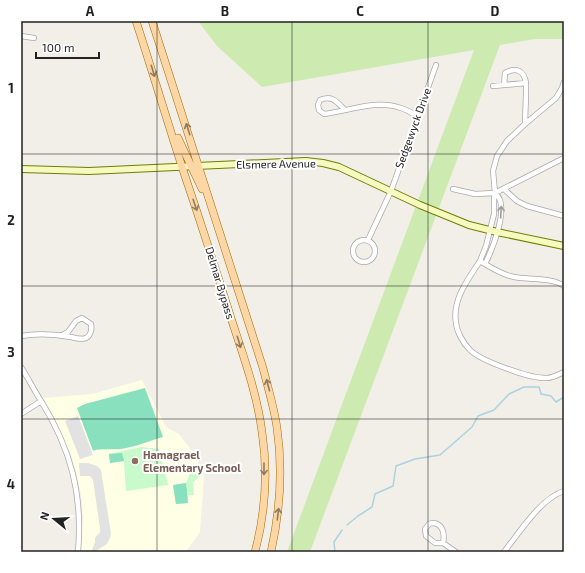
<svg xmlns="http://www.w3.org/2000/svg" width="585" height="573" font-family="'Exo 2',sans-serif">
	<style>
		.education { fill: #ffffe5 }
		.grass { fill: #cdebb0 }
		.park { fill: #c8facc }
		.pitch { fill: #88e0be }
		.parking { fill: #e2e2e2 }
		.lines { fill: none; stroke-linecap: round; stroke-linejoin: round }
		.stream { stroke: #aad3df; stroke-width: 1.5 }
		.minor-casing { stroke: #a9a9a9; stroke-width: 6 }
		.secondary-casing { stroke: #707d05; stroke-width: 8 }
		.primary-casing { stroke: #a06b00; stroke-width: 8 }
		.minor { stroke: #fff; stroke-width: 4.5 }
		.secondary { stroke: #f7fabf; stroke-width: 6 }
		.primary { stroke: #fcd6a4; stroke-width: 7 }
		.oneway { stroke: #8f7c63 }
		.oneway2 { stroke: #9c9c9c }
		.grid { fill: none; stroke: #222; stroke-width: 1; stroke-opacity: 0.55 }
		.education-dot { fill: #8d6e63; stroke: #fff; stroke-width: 1.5 }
		.labels { text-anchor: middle; stroke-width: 4; stroke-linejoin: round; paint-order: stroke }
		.street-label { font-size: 11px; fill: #222; stroke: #fff }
		.education-label { font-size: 11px; font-weight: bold; fill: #785e54; stroke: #fff; text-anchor: start }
		.neatline { fill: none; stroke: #222; stroke-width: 1.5 }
		.grid-label { font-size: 13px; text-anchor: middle; font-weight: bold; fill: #222 }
	</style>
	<rect width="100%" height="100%" fill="#f2efe9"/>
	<!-- education -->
	<path class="education" d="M 142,380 L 166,427 L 179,434 L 195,455 L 204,477 L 200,532 L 186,552 L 81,552 L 83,519 L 82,501 L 77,475 L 71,455 L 61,433 L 50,409 L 43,398 L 92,394 Z"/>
	<!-- grass -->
	<path class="grass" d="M 198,21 L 564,21 L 564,39 L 535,39 L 500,45 L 310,552 L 287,552 L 474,50 L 262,87 L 217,46 Z"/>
	<!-- park -->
	<path class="park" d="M 141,447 L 159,449 L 168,485 L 126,491 L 124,461 L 110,463 L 109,454 Z
		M 191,472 L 196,472 L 199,473 L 199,477 L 193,482 L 194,495 L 188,495 L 188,503 L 176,504 L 173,485 L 186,483 L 190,473 Z"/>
	<!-- pitch -->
	<path class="pitch" d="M 145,388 L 163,437 C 149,441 135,447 121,449 C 113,450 98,448 93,451 L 77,408 L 85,404 Z
		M 122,453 L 124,461 L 110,463 L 109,454 Z
		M 186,483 L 188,503 L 176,504 L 173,485 Z"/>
	<!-- parking -->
	<path class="parking" d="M 78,416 L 93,455 L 80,459 L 65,421 Z
		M 79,463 L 88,463 L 97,466 L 101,470 L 111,534 L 110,538 L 107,544 L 94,552 L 93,552 L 92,550 L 95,542 L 95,538 L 100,532 L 100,528 L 93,480 L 90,476 L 80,476 Z"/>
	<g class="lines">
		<!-- stream -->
		<path class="stream" d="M 347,525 L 358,516 L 372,507 L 375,494 L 393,486 L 396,466 L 415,459 L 440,455 L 472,427 L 478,416 L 494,410 L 509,394 L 524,387 L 539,387 L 541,394 L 551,396 L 556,402 L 564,397
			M 335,552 L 334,542 L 342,530"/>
		<!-- minor casing -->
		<g class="minor-casing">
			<path id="minor" d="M 21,36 L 34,38
				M 504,85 L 505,73 C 516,67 524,70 526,83
				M 493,86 L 526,83 L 526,94 L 525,124
				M 345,110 C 337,102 333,95 320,100 L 318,105 L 319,110 L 324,114 C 350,111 375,99 401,108 C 407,110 412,113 418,116
				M 453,189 L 475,194 L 495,193 L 564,158
				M 504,189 L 517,201 L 527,206 L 564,216
				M353 251a11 11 0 1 1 22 0a11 11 0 1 1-22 0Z
				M 368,240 L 391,191 L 436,65
				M 480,261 L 486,246 L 494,214 L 494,198 L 495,193 L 493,171 L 497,156 L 507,141 L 525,124 L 556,98 L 562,88 L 564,82
				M 485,264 C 492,250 511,205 495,193
				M 564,286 C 552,277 529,280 514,277 C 502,275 490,267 480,261 C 468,279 452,300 456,323 C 457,332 463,343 470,350 C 481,361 531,379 547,378 C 552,378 560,374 564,372
				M 21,336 C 37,333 55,334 71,337 C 75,338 82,340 86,338 C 91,336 92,328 91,324 L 82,318 L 76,321 L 68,332 L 62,335
				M 21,367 C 28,378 34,390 41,401 C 71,449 83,495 78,552
				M 21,414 L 41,401
				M 432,523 C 443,523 445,534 443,543 L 435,543 L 426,536 L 425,529 L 429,524 Z
				M 443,543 L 456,552
				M 504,552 C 519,533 541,498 564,491"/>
		</g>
		<!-- secondary casing -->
		<g class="secondary-casing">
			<path id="secondary" d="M 21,169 L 89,171 L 306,161 L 323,163 L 339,167 L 420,205 L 469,225 L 497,232 L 564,246"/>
		</g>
		<!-- primary casing -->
		<g class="primary-casing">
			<path id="primary" d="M 136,21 C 154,76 170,131 188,185 C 203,229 217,274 231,318 C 243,355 257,393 262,432 C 268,471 265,514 255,552
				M 152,21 L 263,368 C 268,388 274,407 277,428 C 283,469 280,511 271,552
				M 178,138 L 202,189"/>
		</g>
		<!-- minor -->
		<use href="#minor" class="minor"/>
		<!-- secondary -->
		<use href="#secondary" class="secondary"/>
		<!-- primary -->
		<use href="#primary" class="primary"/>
	</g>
	<!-- one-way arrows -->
	<defs><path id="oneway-shaft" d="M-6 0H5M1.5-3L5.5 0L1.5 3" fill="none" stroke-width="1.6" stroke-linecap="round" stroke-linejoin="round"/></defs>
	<g class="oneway">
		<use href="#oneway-shaft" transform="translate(153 71) rotate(73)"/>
		<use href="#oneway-shaft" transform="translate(188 129) rotate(-108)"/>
		<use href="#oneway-shaft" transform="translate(195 205) rotate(71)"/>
		<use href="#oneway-shaft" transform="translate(239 342) rotate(73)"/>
		<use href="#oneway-shaft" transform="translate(268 385) rotate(-105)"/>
		<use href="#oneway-shaft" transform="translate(264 469) rotate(90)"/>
		<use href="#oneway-shaft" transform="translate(278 514) rotate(-83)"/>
	</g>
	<use class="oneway2" href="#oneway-shaft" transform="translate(501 212) rotate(-87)"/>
	<!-- grid -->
	<path class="grid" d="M 157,21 L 157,552M 292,21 L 292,552M 428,21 L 428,552M 21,154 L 564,154M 21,286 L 564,286M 21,419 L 564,419"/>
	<!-- markers -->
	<circle class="education-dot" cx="135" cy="461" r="4"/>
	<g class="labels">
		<!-- street labels -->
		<g class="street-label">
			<text transform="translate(413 128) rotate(-70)" y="4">Sedgewyck Drive</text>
			<text transform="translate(276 164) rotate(-1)" y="4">Elsmere Avenue</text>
			<text transform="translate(220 283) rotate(73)" y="4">Delmar Bypass</text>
		</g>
		<!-- education labels -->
		<g class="education-label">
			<text x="143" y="459">Hamagrael<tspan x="143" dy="13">Elementary School</tspan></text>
		</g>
	</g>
	<!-- border -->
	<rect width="585" height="573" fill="none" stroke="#ffffff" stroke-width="44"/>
	<!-- north arrow -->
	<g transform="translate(54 519) rotate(288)" stroke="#ffffff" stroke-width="3" paint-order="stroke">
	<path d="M0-3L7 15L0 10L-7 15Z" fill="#222222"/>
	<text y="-6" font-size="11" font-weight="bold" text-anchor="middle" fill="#222222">N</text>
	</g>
	<!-- scale -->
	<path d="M36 52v6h63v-6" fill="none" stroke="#222222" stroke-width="2"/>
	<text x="42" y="52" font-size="12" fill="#222222" stroke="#ffffff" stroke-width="3" paint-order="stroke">100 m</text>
	<rect x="22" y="22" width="541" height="529" class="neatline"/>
	<g class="grid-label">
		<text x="90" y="16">A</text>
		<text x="225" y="16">B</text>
		<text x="360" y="16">C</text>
		<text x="495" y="16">D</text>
		<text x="11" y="93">1</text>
		<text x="11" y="225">2</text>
		<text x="11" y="357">3</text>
		<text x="11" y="489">4</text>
	</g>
</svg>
